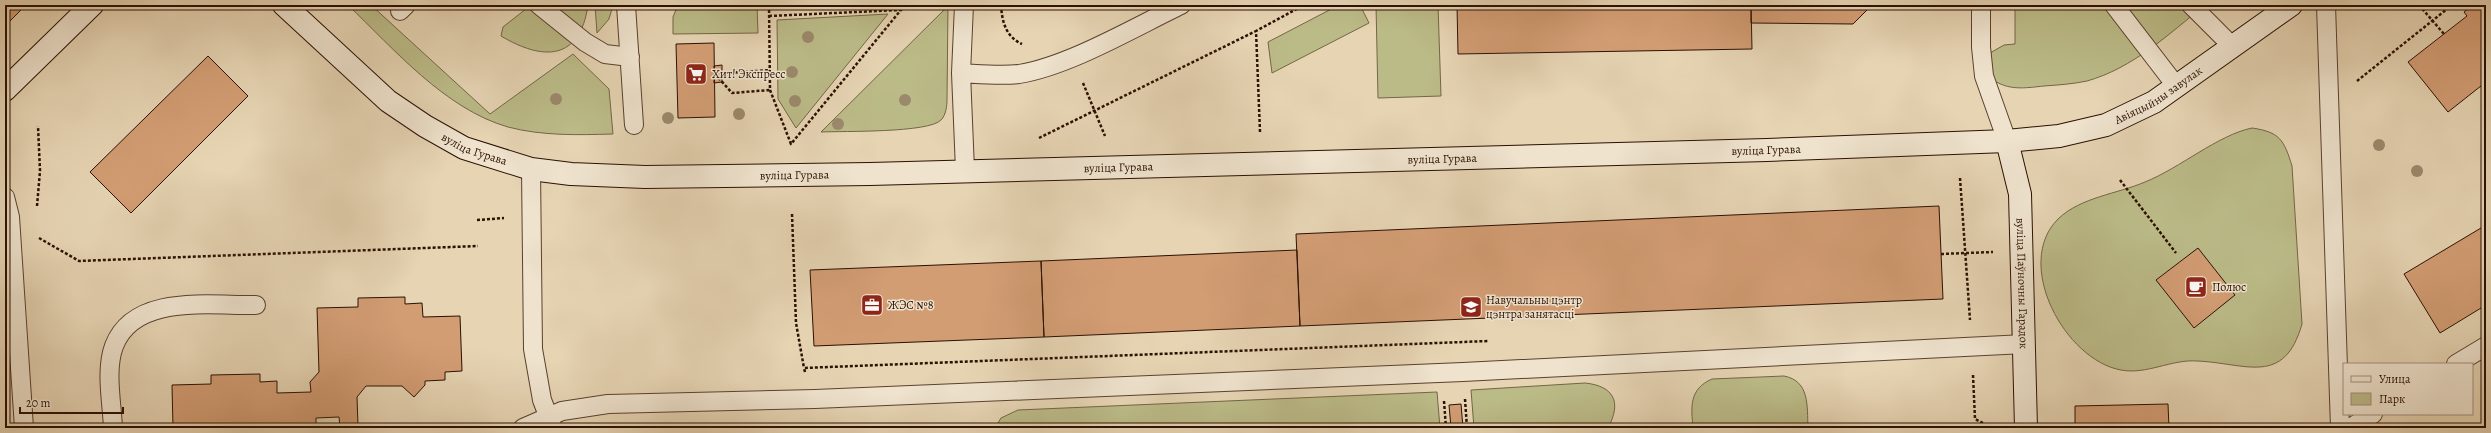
<svg xmlns="http://www.w3.org/2000/svg" width="2491" height="433" font-family="Alegreya,serif">
	<style>
		.green { fill: #bb8; stroke: #736646 }
		.building { fill: #d39d74; stroke: #2b1003 }
		.lines { fill: none; stroke-linecap: round; stroke-linejoin: round }
		.lane-casing { stroke: #5a412f; stroke-width: 20 }
		.secondary-casing { stroke: #2b1003; stroke-width: 24 }
		.path { stroke: #2b1003; stroke-width: 2.5; stroke-dasharray: 3 2; stroke-linecap: butt }
		.lane { stroke: #efe3ce; stroke-width: 18 }
		.secondary { stroke: #efe3ce; stroke-width: 22 }
		.tree { fill: #9b896c }
		.labels { text-anchor: middle; stroke-width: 3; stroke-linejoin: round; paint-order: stroke }
		.poi-label { font-size: 12px; fill: #2b1003; stroke: #efe3ce; text-anchor: start }
		.street-label { font-size: 12px; fill: #2b1003; stroke: #efe3ce }
	</style>
	<rect width="100%" height="100%" fill="#e6d4b3"/>
	<filter id="stains"><feTurbulence type="fractalNoise" baseFrequency=".005" numOctaves="4"/><feColorMatrix values="0 0 0 0 .2 0 0 0 0 .09 0 0 0 0 .02 0 0 0 .5 -.17"/></filter>
	<radialGradient id="worn" r=".72"><stop offset=".6" stop-color="#630" stop-opacity="0"/><stop offset="1" stop-color="#630" stop-opacity=".3"/></radialGradient>
	<!-- green -->
	<path class="green" d="M 348,5 L 371,5 L 490,114 L 573,54 L 609,89 L 613,134 C 578,135 542,136 508,127 C 445,109 394,49 348,5 Z
		M 531,5 L 588,5 C 580,61 543,61 501,36 L 503,27 Z
		M 595,5 L 613,5 L 609,19 L 597,33 Z
		M 678,5 L 757,5 L 758,33 L 673,34 L 673,17 Z
		M 1339,5 L 1360,5 L 1369,23 L 1272,73 L 1268,42 Z
		M 1376,5 L 1438,5 L 1441,96 L 1378,98 Z
		M 2015,5 L 2205,5 C 2169,34 2133,68 2087,81 C 2073,84 2058,85 2044,86 C 2025,88 2008,91 1992,79 L 1990,53 L 2004,45 L 2015,44 Z
		M 948,6 L 947,99 C 947,106 946,115 941,120 C 929,133 843,131 821,132 Z
		M 888,14 L 796,128 L 778,99 L 777,20 Z
		M 2252,128 C 2280,132 2284,140 2292,166 L 2302,324 C 2284,387 2246,363 2197,361 C 2172,359 2146,375 2121,370 C 2065,360 2013,264 2058,219 C 2081,197 2117,194 2145,182 C 2180,168 2218,135 2252,128 Z
		M 1784,376 C 1810,381 1807,406 1808,428 L 1693,428 C 1691,407 1689,389 1712,379 Z
		M 1585,383 C 1614,386 1622,402 1608,428 L 1474,428 L 1471,390 Z
		M 1437,392 L 1440,428 L 995,428 L 1001,418 L 1018,410 Z
		M 969,424 L 976,428 L 841,428 L 849,427 Z"/>
	<!-- building -->
	<path class="building" d="M 5,5 L 16,5 L 21,10 L 5,26 Z
		M 1457,5 L 1751,5 L 1752,49 L 1458,54 Z
		M 1751,5 L 1872,5 L 1853,24 L 1751,23 Z
		M 2473,5 L 2486,5 L 2486,82 L 2448,112 L 2408,62 L 2467,16 L 2464,12 Z
		M 714,43 L 715,117 L 678,118 L 676,44 Z
		M 208,56 L 248,96 L 131,213 L 90,172 Z
		M 722,65 L 722,82 L 714,83 L 714,66 Z
		M 1939,206 L 1943,299 L 1300,326 L 1296,234 Z
		M 2486,225 L 2486,305 L 2440,333 L 2404,274 Z
		M 2198,248 L 2235,295 L 2194,328 L 2156,280 Z
		M 1297,250 L 1300,326 L 1044,337 L 1041,261 Z
		M 1041,261 L 1044,337 L 814,346 L 810,270 Z
		M 405,297 L 405,304 L 422,303 L 423,317 L 460,316 L 462,371 L 445,372 L 445,380 L 425,381 L 425,385 L 414,397 L 402,386 L 366,386 L 357,397 L 358,426 L 340,427 L 339,417 L 316,418 L 316,428 L 173,428 L 172,385 L 211,384 L 211,375 L 260,374 L 260,382 L 277,381 L 277,393 L 311,392 L 310,382 L 319,372 L 317,308 L 358,307 L 358,298 Z
		M 1461,404 L 1463,428 L 1451,428 L 1449,405 Z
		M 2168,404 L 2169,428 L 2075,428 L 2075,406 Z"/>
	<g class="lines">
		<!-- lane casing -->
		<g class="lane-casing">
			<path id="lane" d="M 539,5 L 585,42 L 605,54 L 630,57
				M 626,5 L 634,125
				M 964,5 L 961,73 L 965,170
				M 1981,5 L 1981,47 L 1984,76 L 2007,141
				M 2114,5 L 2177,87
				M 2191,5 L 2232,46
				M 2326,5 L 2340,428
				M 400,11 L 406,5
				M 961,73 C 980,74 1000,76 1019,74 C 1069,66 1135,27 1181,5
				M 531,169 L 533,349 L 542,400 L 553,428
				M 5,197 L 10,217 L 24,428
				M 2456,364 L 2486,346
				M 113,428 C 112,403 105,370 114,346 C 134,293 211,306 256,305
				M 523,428 L 562,411 L 608,404 L 815,399 L 1463,372 L 2025,344
				M 2350,428 L 2373,414"/>
		</g>
		<!-- secondary casing -->
		<g class="secondary-casing">
			<g id="secondary">
				<path id="s1" d="M 284,5 L 388,101 L 425,126 L 464,148 L 531,169 L 571,174 L 645,177 L 870,174 L 1767,150 L 2007,141 L 2059,136 L 2106,125 L 2154,102 L 2291,5"/>
				<path d="M 5,90 L 92,5"/>
				<path id="s2" d="M 2007,141 L 2020,194 L 2026,428"/>
			</g>
		</g>
		<!-- path -->
		<path class="path" d="M 769,5 L 770,90 L 791,144 L 905,5
			M 1001,5 C 1002,22 1006,37 1022,44
			M 2419,5 L 2444,34
			M 769,16 L 900,10
			M 715,74 L 732,93 L 770,90
			M 715,74 L 770,70
			M 2357,81 L 2452,5
			M 1083,83 L 1105,136
			M 1260,132 L 1256,31 L 1304,5
			M 1039,138 L 1256,31
			M 1960,178 L 1970,320
			M 2120,180 L 2176,253
			M 37,206 L 40,171 L 38,126
			M 792,214 L 796,323 L 804,368
			M 477,220 L 504,218
			M 39,238 L 79,261 L 478,246
			M 1941,254 L 1993,252
			M 805,372 L 804,368 L 1488,341
			M 1973,375 L 1975,419 L 1993,428
			M 1465,399 L 1467,428
			M 1444,401 L 1446,428"/>
		<!-- lane -->
		<use href="#lane" class="lane"/>
		<!-- secondary -->
		<use href="#secondary" class="secondary"/>
	</g>
	<!-- trees -->
	<g class="tree">
		<circle cx="808" cy="37" r="6"/>
		<circle cx="792" cy="72" r="6"/>
		<circle cx="556" cy="99" r="6"/>
		<circle cx="905" cy="100" r="6"/>
		<circle cx="795" cy="101" r="6"/>
		<circle cx="739" cy="114" r="6"/>
		<circle cx="668" cy="118" r="6"/>
		<circle cx="838" cy="124" r="6"/>
		<circle cx="2379" cy="145" r="6"/>
		<circle cx="2417" cy="171" r="6"/>
	</g>
	<!-- icons -->
	<defs>
		<g id="supermarket-square" transform="scale(1.15)"><rect x="-9" y="-9" width="18" height="18" rx="4" fill="#8f2418" stroke="#efe3ce"/><path d="M-6-5.5h2.5l.6 2H6L4.5 2H-2.5L-4.4-4H-6ZM-1.5 3.2a1.3 1.3 0 1 0 .1 0ZM3 3.2a1.3 1.3 0 1 0 .1 0Z" fill="#fff"/></g>
		<g id="cafe-square" transform="scale(1.15)"><rect x="-9" y="-9" width="18" height="18" rx="4" fill="#8f2418" stroke="#efe3ce"/><path d="M-5.5-4.5H6V0H3Q3 3.5 0 3.5H-2.5Q-5.5 3.5-5.5 0ZM3-3.2v2h1.7v-2ZM-6 4.5H4V6H-6Z" fill="#fff"/></g>
		<g id="office-square" transform="scale(1.15)"><rect x="-9" y="-9" width="18" height="18" rx="4" fill="#8f2418" stroke="#efe3ce"/><path d="M-6-3h4V-5.5h4V-3h4V5H-6ZM-1-4.5V-3h2v-1.5ZM-6 0V1H6V0Z" fill="#fff"/></g>
		<g id="school-square" transform="scale(1.15)"><rect x="-9" y="-9" width="18" height="18" rx="4" fill="#8f2418" stroke="#efe3ce"/><path d="M0-5L7-2L0 1L-7-2ZM-4 1L0 2.5L4 1V4Q0 6-4 4Z" fill="#fff"/></g>
	</defs>
	<g fill-rule="evenodd">
		<use href="#supermarket-square" x="696" y="74"/>
		<use href="#cafe-square" x="2196" y="287"/>
		<use href="#office-square" x="872" y="305"/>
		<use href="#school-square" x="1471" y="307"/>
	</g>
	<g class="labels">
		<!-- poi labels -->
		<g class="poi-label">
			<text x="712" y="78">Хит! Экспресс</text>
			<text x="2212" y="291">Полюс</text>
			<text x="1486" y="304">Навучальны цэнтр<tspan x="1486" dy="14">цэнтра занятасці</tspan></text>
			<text x="888" y="309">ЖЭС №8</text>
		</g>
		<!-- street labels -->
		<g class="street-label">
			<text dy="4" stroke="none"><textPath href="#s1" startOffset="1939">Авіяцыйны завулак</textPath></text>
			<text dy="4" stroke="none"><textPath href="#s1" startOffset="241">вуліца Гурава</textPath></text>
			<text dy="4" stroke="none"><textPath href="#s1" startOffset="1537">вуліца Гурава</textPath></text>
			<text dy="4" stroke="none"><textPath href="#s1" startOffset="1213">вуліца Гурава</textPath></text>
			<text dy="4" stroke="none"><textPath href="#s1" startOffset="889">вуліца Гурава</textPath></text>
			<text dy="4" stroke="none"><textPath href="#s1" startOffset="565">вуліца Гурава</textPath></text>
			<text dy="4" stroke="none"><textPath href="#s2" startOffset="144">вуліца Паўночны Гарадок</textPath></text>
		</g>
	</g>
	<!-- margin -->
	<rect width="2491" height="433" fill="none" stroke="#e6d4b3" stroke-width="20"/>
	<rect x="6" y="6" width="2479" height="421" fill="none" stroke="#2b1003" stroke-width="2"/>
	<rect x="10" y="10" width="2471" height="413" fill="none" stroke="#2b1003"/>
	<!-- legend -->
	<rect x="2343" y="363" width="130" height="52" fill="#efe3ce" stroke="#a18f7d"/>
	<rect x="2351" y="376" width="20" height="6" fill="#efe3ce" stroke="#a18f7d"/>
	<text x="2379" y="383" font-size="12" fill="#2b1003">Улица</text>
	<rect x="2351" y="393" width="20" height="12" fill="#bbbb88" stroke="#a18f7d"/>
	<text x="2379" y="403" font-size="12" fill="#2b1003">Парк</text>
	<!-- scale -->
	<path d="M20 407v6h103v-6" fill="none" stroke="#2b1003" stroke-width="2"/>
	<text x="26" y="407" font-size="12" fill="#2b1003" stroke="#efe3ce" stroke-width="3" paint-order="stroke">20 m</text>
	<rect width="100%" height="100%" filter="url(#stains)"/>
	<rect width="100%" height="100%" fill="url(#worn)"/>
</svg>
